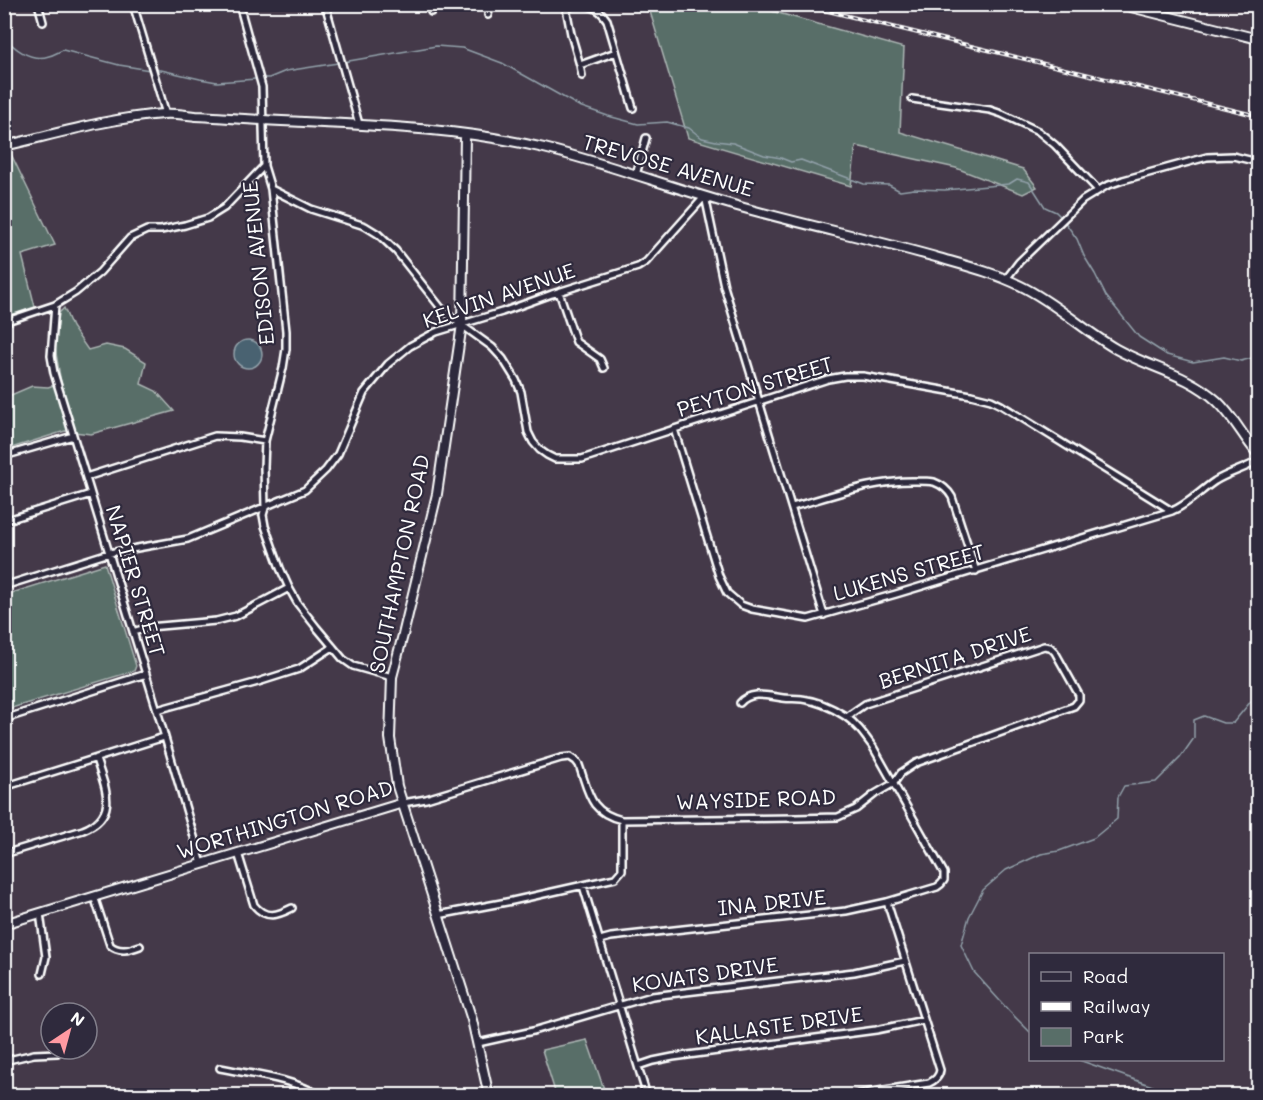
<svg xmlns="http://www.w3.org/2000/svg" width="1263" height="1100" font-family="Mali,sans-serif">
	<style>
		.green { fill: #586e68; stroke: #acb6b4; stroke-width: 1.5 }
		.water { fill: #496271; stroke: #92a1aa; stroke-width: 1.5 }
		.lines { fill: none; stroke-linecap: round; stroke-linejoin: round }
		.stream { stroke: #92a1aa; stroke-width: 1.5 }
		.street-casing { stroke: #fff; stroke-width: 10 }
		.secondary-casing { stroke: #fff; stroke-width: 12 }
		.street { stroke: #2f2a3d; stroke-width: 5 }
		.secondary { stroke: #2f2a3d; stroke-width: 8 }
		.rail-casing { stroke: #fff; stroke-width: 4 }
		.rail { stroke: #2f2a3d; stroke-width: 1.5; stroke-dasharray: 4.5; stroke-linecap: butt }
		.labels { text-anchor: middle; stroke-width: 4.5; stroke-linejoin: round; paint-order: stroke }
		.street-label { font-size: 21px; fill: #fff; stroke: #2f2a3d }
	</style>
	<rect width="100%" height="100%" fill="#443949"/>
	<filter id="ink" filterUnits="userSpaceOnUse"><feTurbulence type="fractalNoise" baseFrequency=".0167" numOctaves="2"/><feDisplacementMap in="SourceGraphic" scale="12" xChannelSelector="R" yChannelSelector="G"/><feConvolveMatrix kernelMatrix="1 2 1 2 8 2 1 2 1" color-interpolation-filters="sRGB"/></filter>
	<g filter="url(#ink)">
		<!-- green -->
		<path class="green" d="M 648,5 L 750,5 L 904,48 L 900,132 L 1023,169 L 1037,187 L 1023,194 L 956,168 L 856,146 L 851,186 L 688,138 Z
			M 9,150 L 55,245 L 22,255 L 35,307 L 5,317 L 4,151 Z
			M 64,308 L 72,327 L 88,350 L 106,345 L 125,349 L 146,362 L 141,384 L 156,391 L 174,411 L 91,434 L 65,431 L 5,450 L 4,398 L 32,386 L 48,387 L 61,383 L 55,347 L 59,313 Z
			M 105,564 L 136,666 L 134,671 L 5,710 L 5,595 Z
			M 587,1040 L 606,1095 L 556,1095 L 542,1050 Z"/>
		<!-- water -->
		<path class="water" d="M234 354a14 14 0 1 1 28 0a14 14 0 1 1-28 0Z"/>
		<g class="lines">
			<!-- stream -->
			<path class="stream" d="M 4,37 C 15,49 32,62 49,56 C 54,55 58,52 63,50 L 119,65 L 150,70
				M 343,62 L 436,46 L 462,48 L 502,63 L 579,106 L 608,116 L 638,124 L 667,122 L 689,128 L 702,138 L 716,141 L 733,143 L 764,155 L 781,158 L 791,162 L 801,160 L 864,184 L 889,185 L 900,191 L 914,189 L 945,190 L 1009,184 L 1017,179 L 1029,182 L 1045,207 L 1056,212 L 1061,217
				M 155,70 L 161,70 L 200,79 L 217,82 L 256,79
				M 261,78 L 269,78 L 286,71 L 338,63
				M 1064,221 L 1077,239 L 1084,256 L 1095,274 L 1106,296 L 1139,337 L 1167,355 L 1193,362 L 1224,357 L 1241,361 L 1252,358 L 1258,359
				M 1030,1032 L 1009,1011 L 974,972 L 961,945 L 969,917 L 983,890 L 1006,870 L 1041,854 L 1059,851 L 1094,838 L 1117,819 L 1118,797 L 1124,786 L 1156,782 L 1180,758 L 1194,738 L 1194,720 L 1204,716 L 1223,723 L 1233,723 L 1252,700 L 1258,701
				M 1079,1060 L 1158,1088 L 1174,1096"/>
			<!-- street casing -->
			<g class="street-casing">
				<path id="street" d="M 38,4 L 43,22
					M 133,4 L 166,114
					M 239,4 L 262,87 L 264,166 L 271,189 L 286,331 L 286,349 L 283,368 L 265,441 L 264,467 L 265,508 L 263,515 L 265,526 L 280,568 L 289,588 L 298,604 L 317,628 L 343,659 L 353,666 L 392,677
					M 325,4 L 359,124
					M 565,4 L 566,8 C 583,3 597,4 607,20 L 633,108
					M 566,8 L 571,34 L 580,65 L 582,76
					M 431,12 L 433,4
					M 488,15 L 490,4
					M 580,65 L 616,52
					M 912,99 L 990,110 L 1002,114 L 1038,131 L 1055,145 L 1098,190
					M 636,175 L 646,138
					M 271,189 L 311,209 L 365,226 L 378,234 L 396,251 L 441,308 L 452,318 L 492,347 L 503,359 L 516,380 L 521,392 L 528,432 L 533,442 L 540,450 L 547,455 L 555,459 L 582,459 L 828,379 L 845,376 L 863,376 L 971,395 L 991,400 L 1001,405 L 1172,511
					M 705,196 L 724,286 L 824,615
					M 1006,279 L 1019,262 L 1083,200 L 1106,186 L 1123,180 L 1207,157 L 1233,156 L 1258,162
					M 559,292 L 576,342 L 600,359 L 604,368
					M 55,305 L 51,356 L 54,373 L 157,710 L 202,864
					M 4,322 L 55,305 L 76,292 L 100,272 L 130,238 L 147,230 L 161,230 L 185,225 L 208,218 L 224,208 L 264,166
					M 674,429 L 719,576 L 727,593 L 741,605 L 752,609 L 808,619 L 896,594 L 1172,511 C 1189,504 1200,491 1215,481 C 1228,473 1244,469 1258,461
					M 4,456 L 73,436
					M 86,477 L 215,436 L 240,437 L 265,441
					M 792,507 C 832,496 873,480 916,481 C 922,481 928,481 934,482 C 942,485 948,490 952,497 L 976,571
					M 4,521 L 91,494
					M 4,586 L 109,553 L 188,539 L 305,490 L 326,470 L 338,454 L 364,393 L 388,364 L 410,346 L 436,332 L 502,312 L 552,294 L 638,267 L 646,262 L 705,196
					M 133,632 L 149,627 L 216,621 L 236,616 L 289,588
					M 157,710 L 258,682 L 299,669 L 333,647
					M 4,719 L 146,674
					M 4,787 L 164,737
					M 403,803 L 426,799 L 561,758 L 570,757 L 576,761 L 579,765 C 589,793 589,812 622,820 L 796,818 L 838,817 L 856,809 L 875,794 L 894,783 L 901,773 L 916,763 L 1074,706 L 1079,700 L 1079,695 L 1055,652 L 1050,647 L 1044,646 L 865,704 L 852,713 L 847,717
					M 238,853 L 254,905 C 266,920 278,915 292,908
					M 4,854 L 83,830 C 120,815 105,788 96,759
					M 583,886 L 647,1096
					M 94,896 L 110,945 C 119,953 129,950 140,946
					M 40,913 L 46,957 L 42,974
					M 438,915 L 512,901 L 615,878 L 622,870 L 622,820
					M 600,940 L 611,937 L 846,911 L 887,902 L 937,887 L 941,884 L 944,880 L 944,873 L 873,747 C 865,736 857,724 845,716 C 833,708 817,701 802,699 C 796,698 790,699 783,698 C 768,696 751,690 740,703
					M 478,1043 L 533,1031 L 652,996 L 854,972 L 905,961
					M 4,1061 L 34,1054 L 57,1053
					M 638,1066 L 653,1061 L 673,1057 L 876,1030 L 924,1020
					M 220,1068 C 254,1075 291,1078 321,1096
					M 847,1096 L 929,1083 C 935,1080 939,1077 940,1070 L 887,902"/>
			</g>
			<!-- secondary casing -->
			<g class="secondary-casing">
				<path id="secondary" d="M 1119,4 L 1258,39
					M 465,135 L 462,324 L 437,494 L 403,635 L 392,677 L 390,738 L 397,786 L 472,1020 L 489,1096
					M 4,146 C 56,134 109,118 163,114 C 174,113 185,115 196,116 C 218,117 241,119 263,120 C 357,125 452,126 544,148 C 609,164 672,188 737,206 C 804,225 872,239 939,258 C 967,266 995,273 1021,286 C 1056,303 1083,330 1116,349 C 1150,368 1188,374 1217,401 C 1234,417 1243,437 1258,454
					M 4,924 L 403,803"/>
			</g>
			<!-- street -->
			<use href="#street" class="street"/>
			<!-- secondary -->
			<use href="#secondary" class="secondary"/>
			<!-- rail casing -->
			<g class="rail-casing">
				<path id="rail" d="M 799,4 L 1258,116"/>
			</g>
			<!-- rail -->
			<use href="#rail" class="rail"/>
		</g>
	</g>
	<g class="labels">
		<!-- street labels -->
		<g class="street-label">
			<text transform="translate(668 166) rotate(16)" y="7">TREVOSE AVENUE</text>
			<text transform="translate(259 263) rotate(-96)" y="7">EDISON AVENUE</text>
			<text transform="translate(499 296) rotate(-19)" y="7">KELVIN AVENUE</text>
			<text transform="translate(755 387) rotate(-17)" y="7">PEYTON STREET</text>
			<text transform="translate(400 564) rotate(-78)" y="7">SOUTHAMPTON ROAD</text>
			<text transform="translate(909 573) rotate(-16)" y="7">LUKENS STREET</text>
			<text transform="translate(135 581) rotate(73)" y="7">NAPIER STREET</text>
			<text transform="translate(955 658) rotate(-18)" y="7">BERNITA DRIVE</text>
			<text transform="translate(756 800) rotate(-2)" y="7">WAYSIDE ROAD</text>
			<text transform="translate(285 820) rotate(-17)" y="7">WORTHINGTON ROAD</text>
			<text transform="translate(772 903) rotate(-6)" y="7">INA DRIVE</text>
			<text transform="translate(705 975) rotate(-8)" y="7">KOVATS DRIVE</text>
			<text transform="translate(779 1026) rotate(-8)" y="7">KALLASTE DRIVE</text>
		</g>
	</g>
	<!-- margin -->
	<rect width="1263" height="1100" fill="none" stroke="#2f2a3d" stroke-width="24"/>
	<rect x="12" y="12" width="1239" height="1076" fill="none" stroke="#fff" stroke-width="2" filter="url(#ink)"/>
	<!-- legend -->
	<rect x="1029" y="953" width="195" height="108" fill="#2f2a3d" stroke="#827f8b" stroke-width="1.5"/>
	<rect x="1041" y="972" width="30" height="9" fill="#2f2a3d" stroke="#827f8b" stroke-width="1.5"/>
	<text x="1083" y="983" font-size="18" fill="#ffffff">Road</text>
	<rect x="1041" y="1002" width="30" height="9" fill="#ffffff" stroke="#827f8b" stroke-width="1.5"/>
	<text x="1083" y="1013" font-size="18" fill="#ffffff">Railway</text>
	<rect x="1041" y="1028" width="30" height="18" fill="#586e68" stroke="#827f8b" stroke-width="1.5"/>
	<text x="1083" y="1043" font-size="18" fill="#ffffff">Park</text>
	<!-- north arrow -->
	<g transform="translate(69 1031) rotate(36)"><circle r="28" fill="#2f2a3d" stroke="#827f8b" stroke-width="1.5"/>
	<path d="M0-4.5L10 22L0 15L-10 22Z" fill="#ff9aa2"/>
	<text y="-9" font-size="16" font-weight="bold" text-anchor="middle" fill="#ffffff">N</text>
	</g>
</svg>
